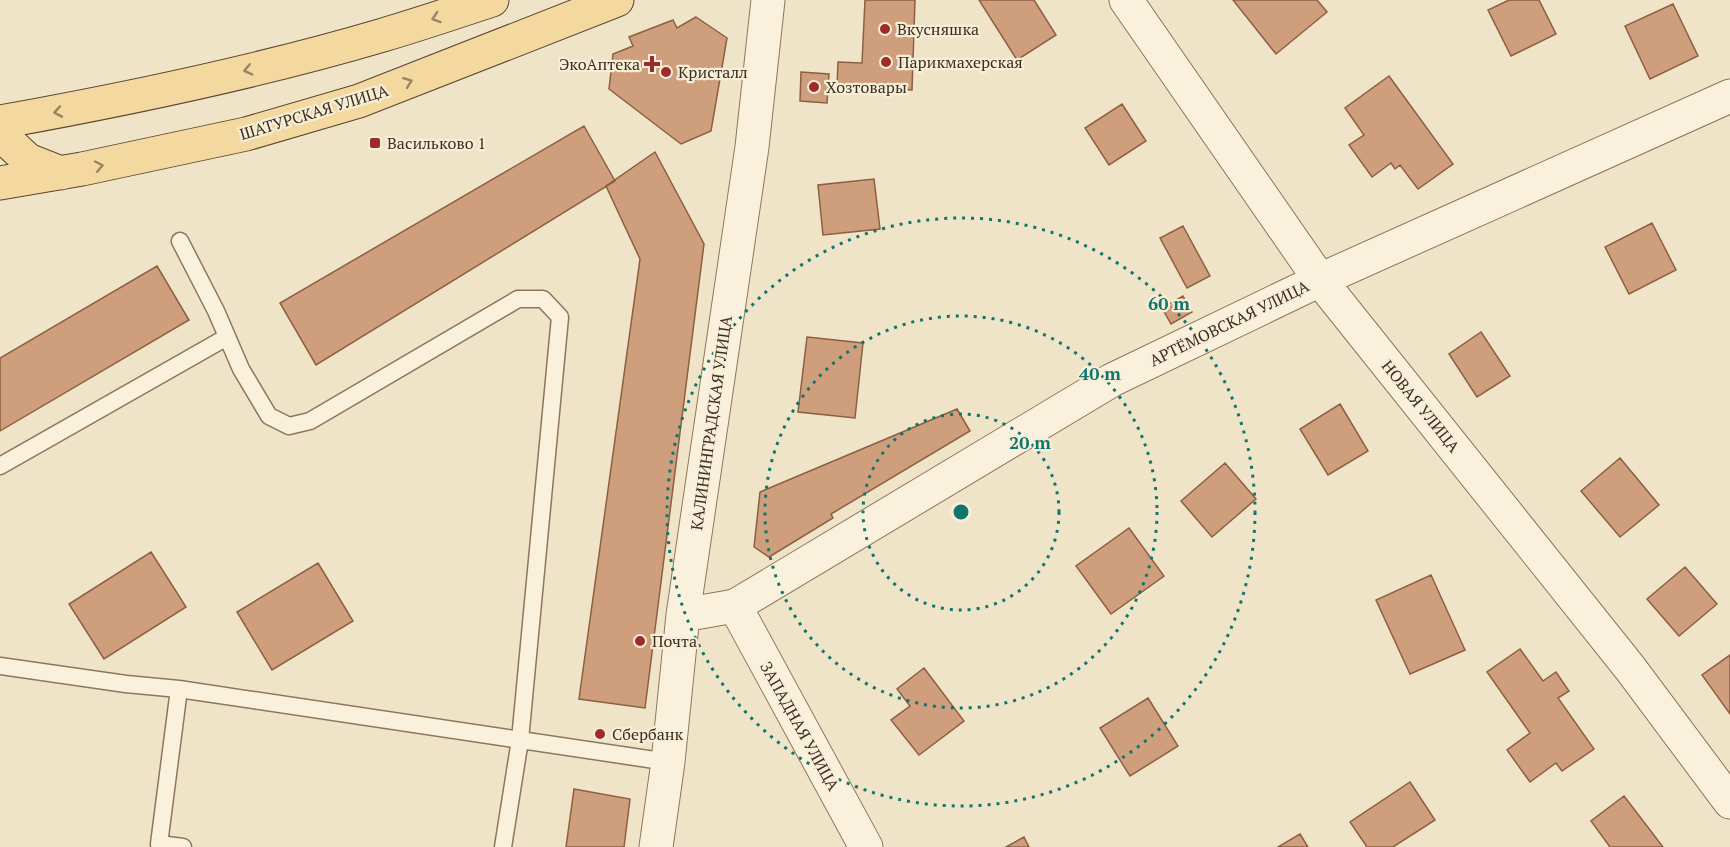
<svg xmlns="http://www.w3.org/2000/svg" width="1730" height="847" font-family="'PT Serif',serif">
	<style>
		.building { fill: #cf9f7d; stroke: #8d5f41; stroke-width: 1.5 }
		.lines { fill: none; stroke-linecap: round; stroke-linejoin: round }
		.service-casing { stroke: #8d765c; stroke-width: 19 }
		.minor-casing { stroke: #8d765c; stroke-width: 35 }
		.tertiary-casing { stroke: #8d765c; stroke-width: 35 }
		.primary-casing { stroke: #5b4430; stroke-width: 35 }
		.service { stroke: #faf1dc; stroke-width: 16 }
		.minor { stroke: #faf1dc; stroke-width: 33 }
		.tertiary { stroke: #faf1dc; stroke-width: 33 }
		.primary { stroke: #f3d9a0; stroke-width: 33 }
		.oneway { stroke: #988460 }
		.ring { fill: none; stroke: #0f766e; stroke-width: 3; stroke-dasharray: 3 6 }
		.poi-dot { fill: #9e2a2b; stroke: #f7eed8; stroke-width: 2 }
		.labels { text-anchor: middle; stroke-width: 4.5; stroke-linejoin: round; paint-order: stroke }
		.poi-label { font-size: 16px; fill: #3d2e20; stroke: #f7eed8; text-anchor: start }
		.street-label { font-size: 16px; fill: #3d2e20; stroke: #f7eed8 }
		.centre { fill: #0f766e; stroke: #f7eed8; stroke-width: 3 }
		.ring-label { font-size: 18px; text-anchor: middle; font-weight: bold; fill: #0f766e; stroke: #f7eed8; stroke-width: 4.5; stroke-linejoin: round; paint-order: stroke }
	</style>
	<rect width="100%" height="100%" fill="#f0e4c8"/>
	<!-- building -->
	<path class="building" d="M 865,0 L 915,0 L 912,90 L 837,87 L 838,62 L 862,63 Z
		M 979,0 L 1034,0 L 1056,35 L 1017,60 Z
		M 1233,0 L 1317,0 L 1327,12 L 1276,54 Z
		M 1509,0 L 1539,0 L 1556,34 L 1511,56 L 1488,10 Z
		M 1673,4 L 1698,56 L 1650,79 L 1625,26 Z
		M 696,17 L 727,38 L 711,131 L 681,144 L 609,89 L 613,54 L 633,46 L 629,37 L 673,20 L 677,28 Z
		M 801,72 L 829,74 L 827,103 L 800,101 Z
		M 1389,76 L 1453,164 L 1418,189 L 1400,165 L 1395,169 L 1391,163 L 1372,177 L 1349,145 L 1364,135 L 1345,108 Z
		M 1122,104 L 1146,141 L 1109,165 L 1085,128 Z
		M 584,126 L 615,181 L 316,365 L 280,303 Z
		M 655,152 L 704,244 L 645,708 L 579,699 L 640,259 L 606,186 Z
		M 874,179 L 880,229 L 823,235 L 818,185 Z
		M 1652,223 L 1676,270 L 1629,294 L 1605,247 Z
		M 1183,226 L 1210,276 L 1187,288 L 1160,238 Z
		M 157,266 L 189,320 L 0,431 L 0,358 Z
		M 1183,296 L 1192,312 L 1171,324 L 1162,308 Z
		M 1481,332 L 1510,376 L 1477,397 L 1449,354 Z
		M 807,337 L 863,343 L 855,418 L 798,412 Z
		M 1340,404 L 1368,451 L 1328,475 L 1300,429 Z
		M 957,409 L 970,431 L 831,514 L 833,518 L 769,557 L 754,547 L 760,492 Z
		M 1620,458 L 1659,505 L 1620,537 L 1581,491 Z
		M 1225,463 L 1256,499 L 1212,537 L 1181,501 Z
		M 1129,528 L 1164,576 L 1111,614 L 1076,566 Z
		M 151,552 L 186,607 L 104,659 L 69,604 Z
		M 318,563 L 353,621 L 272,670 L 237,612 Z
		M 1685,567 L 1717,604 L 1679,636 L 1647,599 Z
		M 1431,575 L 1465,650 L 1410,674 L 1376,600 Z
		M 1520,649 L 1543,681 L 1556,672 L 1569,691 L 1558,698 L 1594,749 L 1562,771 L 1556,763 L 1530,782 L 1507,750 L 1530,733 L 1487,672 Z
		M 1730,655 L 1730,714 L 1702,675 Z
		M 924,668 L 964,721 L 919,755 L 891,720 L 910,706 L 897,689 Z
		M 1148,698 L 1178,746 L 1130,776 L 1100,728 Z
		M 1410,782 L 1435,820 L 1393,847 L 1367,847 L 1350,822 Z
		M 574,789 L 630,799 L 624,847 L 566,847 Z
		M 1624,796 L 1663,847 L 1610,847 L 1591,821 Z
		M 1300,834 L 1308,847 L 1278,847 Z
		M 1024,837 L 1029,847 L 1006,847 Z"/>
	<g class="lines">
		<!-- service casing -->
		<g class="service-casing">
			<path id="service" d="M 180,241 L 216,311 L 241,369 L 269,416 L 289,426 L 310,421 L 518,299 L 543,299 L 560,317 L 520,740 L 503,847
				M 0,466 L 227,337
				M 0,666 L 126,684 L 179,689 L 668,762
				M 179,689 L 159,844 L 183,847"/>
		</g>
		<!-- minor casing -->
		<g class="minor-casing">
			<path id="minor" d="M 1126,0 L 1320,280 L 1630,668 L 1730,802
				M 866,847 L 735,606 L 1112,380 L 1320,280 L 1730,96"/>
		</g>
		<!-- tertiary casing -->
		<g class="tertiary-casing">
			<path id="tertiary" d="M 683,615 L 735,606
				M 656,847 L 668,762 L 683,615 L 752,147 L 768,0"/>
		</g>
		<!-- primary casing -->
		<g class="primary-casing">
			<path id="primary" d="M 0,122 C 128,99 258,72 383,35 C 420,24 456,12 492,0
				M 0,134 L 28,160 L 61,173
				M 0,183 L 82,169 L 246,134 L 359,101 L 617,0"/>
		</g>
		<!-- service -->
		<use href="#service" class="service"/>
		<!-- minor -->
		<use href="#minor" class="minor"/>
		<!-- tertiary -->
		<use href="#tertiary" class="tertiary"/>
		<!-- primary -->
		<use href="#primary" class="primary"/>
	</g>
	<!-- one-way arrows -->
	<defs><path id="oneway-chevron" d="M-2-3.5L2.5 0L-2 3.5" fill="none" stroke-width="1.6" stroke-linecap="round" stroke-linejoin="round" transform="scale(1.5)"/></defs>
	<g class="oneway">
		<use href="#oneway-chevron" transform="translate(436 18) rotate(162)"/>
		<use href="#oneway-chevron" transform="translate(248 70) rotate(167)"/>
		<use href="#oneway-chevron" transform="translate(408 82) rotate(-21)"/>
		<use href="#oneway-chevron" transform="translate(58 112) rotate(170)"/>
		<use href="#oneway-chevron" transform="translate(99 166) rotate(-12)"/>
	</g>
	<!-- distance rings -->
	<g class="ring">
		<circle cx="961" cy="512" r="98"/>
		<circle cx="961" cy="512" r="196"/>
		<circle cx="961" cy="512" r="294"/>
	</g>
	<!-- markers -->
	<g class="poi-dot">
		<circle cx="885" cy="29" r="6"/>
		<circle cx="886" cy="62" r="6"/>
		<path d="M649 55h6v6h6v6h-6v6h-6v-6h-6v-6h6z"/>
		<circle cx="666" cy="72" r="6"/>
		<circle cx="814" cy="87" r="6"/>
		<rect x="369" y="137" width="12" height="12" rx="3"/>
		<circle cx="640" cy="641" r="6"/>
		<circle cx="600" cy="734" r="6"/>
	</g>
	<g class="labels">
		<!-- poi labels -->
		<g class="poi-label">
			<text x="897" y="35">Вкусняшка</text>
			<text x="898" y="68">Парикмахерская</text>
			<text x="640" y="70" text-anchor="end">ЭкоАптека</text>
			<text x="678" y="78">Кристалл</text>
			<text x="826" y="93">Хозтовары</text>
			<text x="387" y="149">Васильково 1</text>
			<text x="652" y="647">Почта</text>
			<text x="612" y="740">Сбербанк</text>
		</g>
		<!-- street labels -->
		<g class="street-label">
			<text transform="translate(314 112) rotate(-17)" y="6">ШАТУРСКАЯ УЛИЦА</text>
			<text transform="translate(1229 323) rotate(-26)" y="6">АРТЁМОВСКАЯ УЛИЦА</text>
			<text transform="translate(1421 406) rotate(51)" y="6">НОВАЯ УЛИЦА</text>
			<text transform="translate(711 423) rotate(-82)" y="6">КАЛИНИНГРАДСКАЯ УЛИЦА</text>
			<text transform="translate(800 726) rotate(61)" y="6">ЗАПАДНАЯ УЛИЦА</text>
		</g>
	</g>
	<circle cx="961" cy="512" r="9" class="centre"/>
	<g class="ring-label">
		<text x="1169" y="310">60 m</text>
		<text x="1100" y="380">40 m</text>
		<text x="1030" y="449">20 m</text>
	</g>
</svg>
